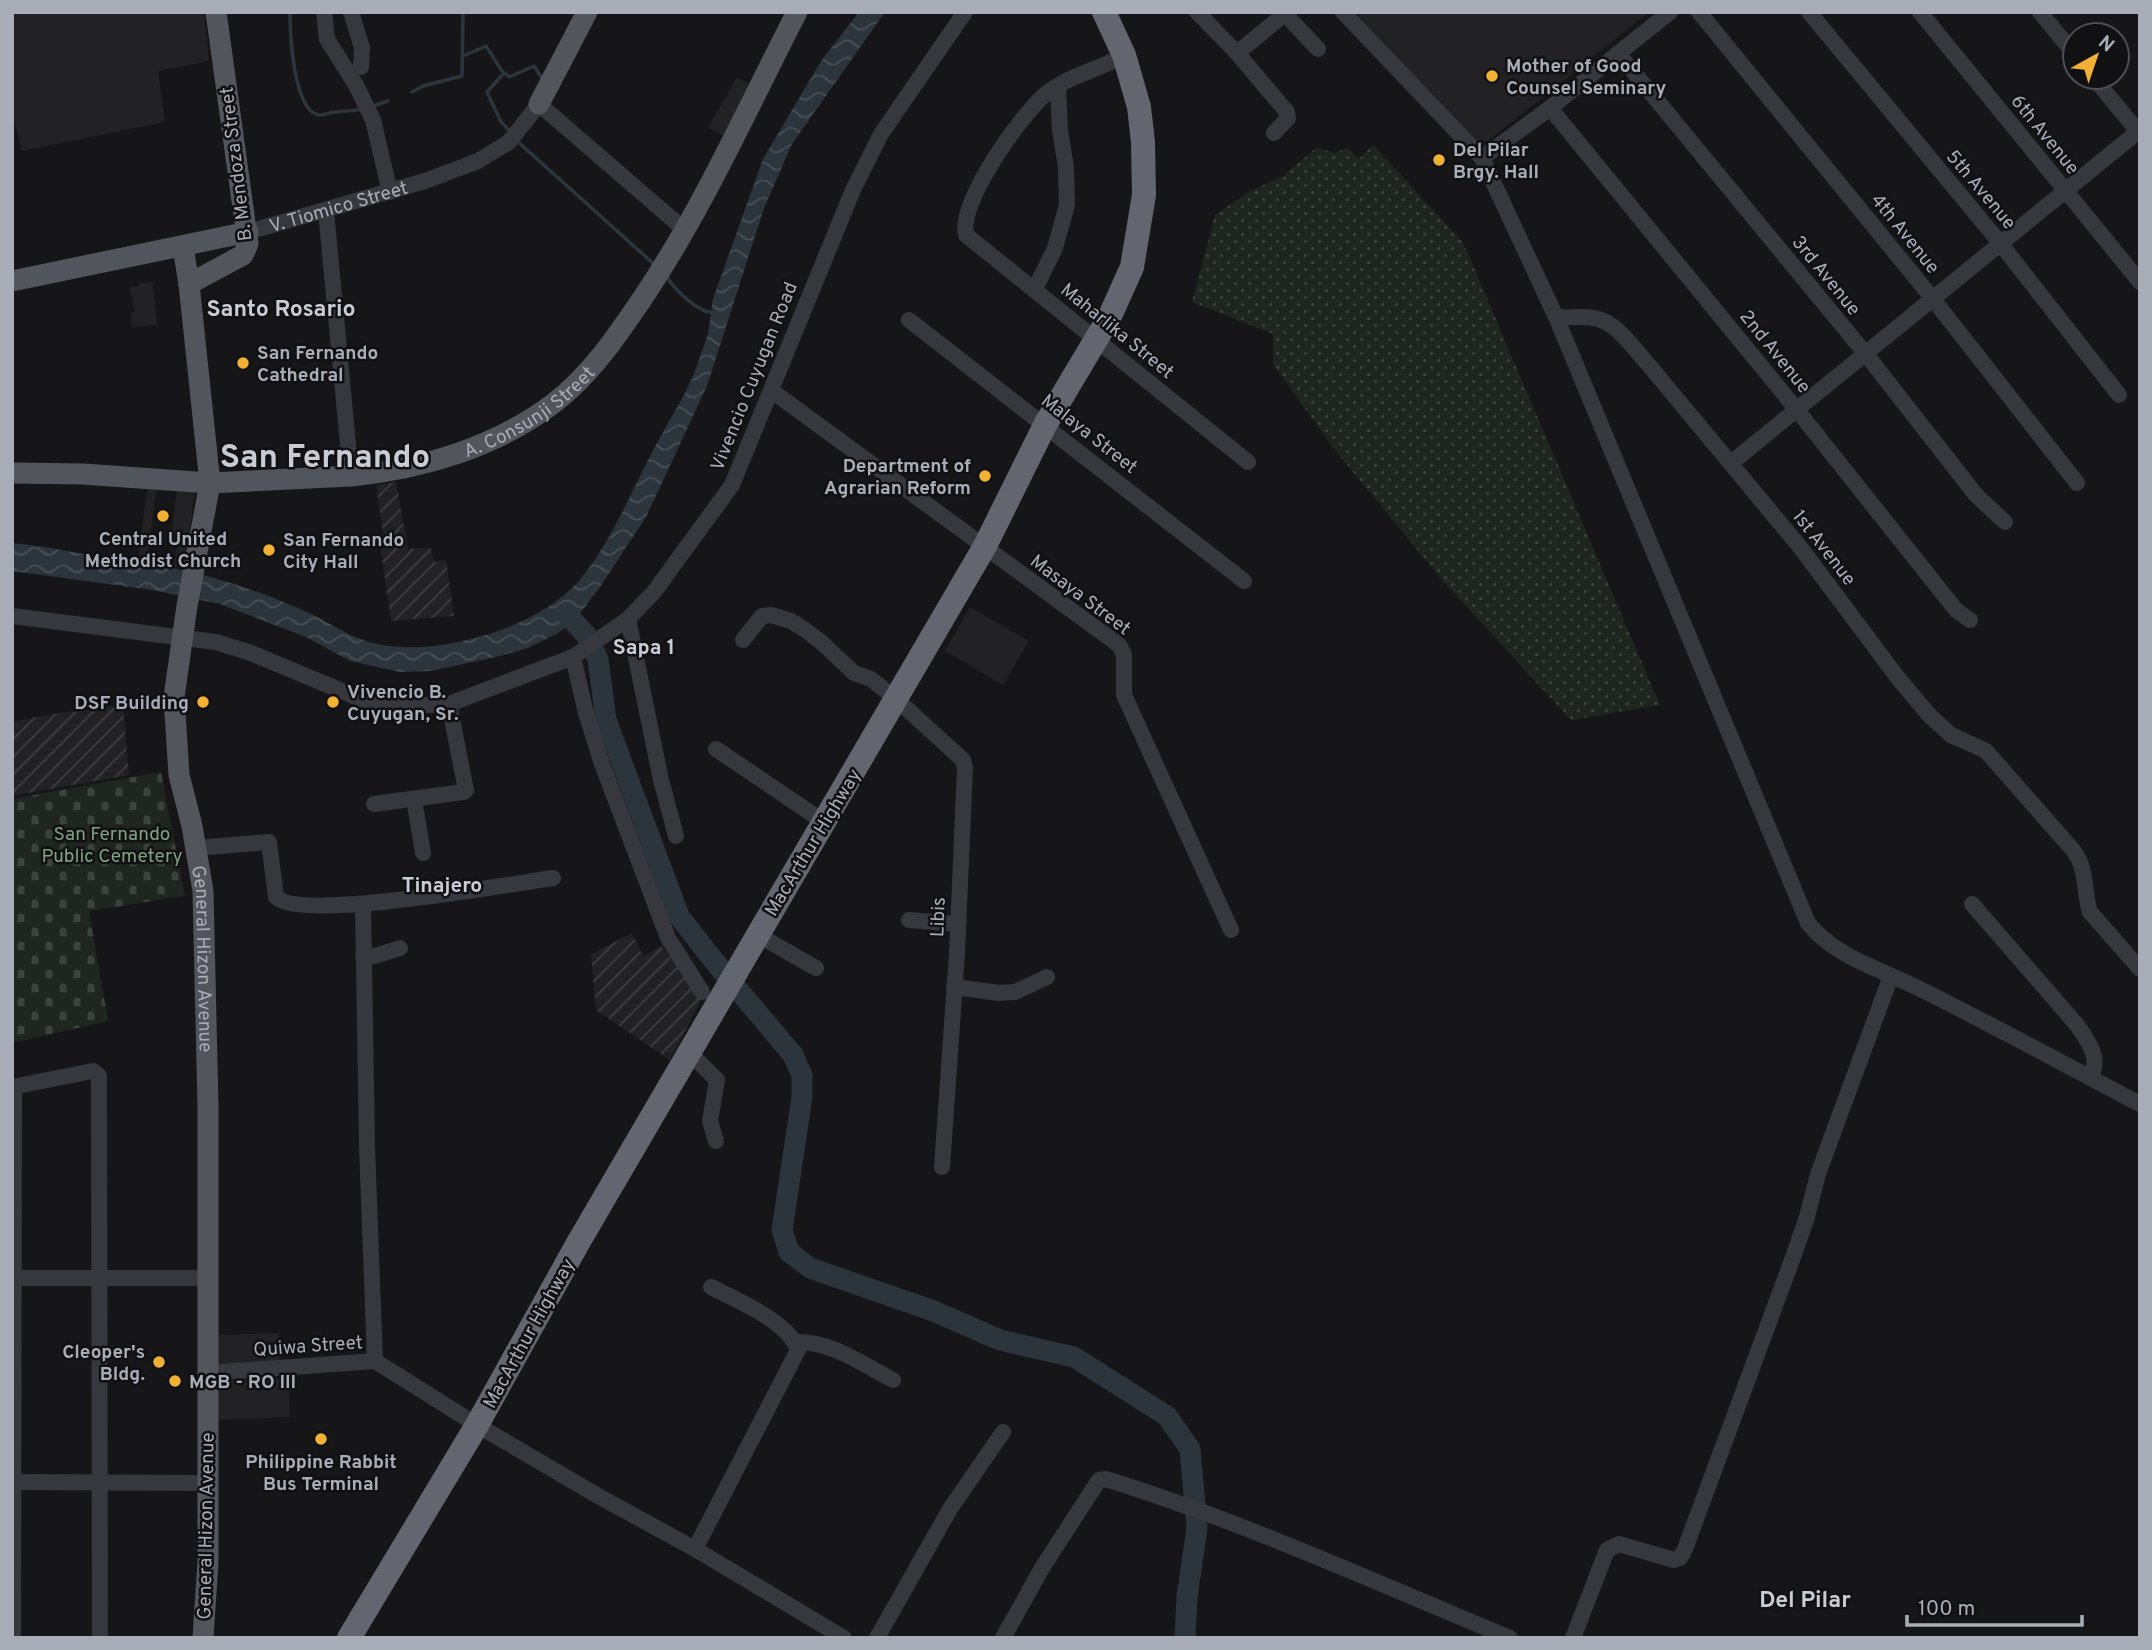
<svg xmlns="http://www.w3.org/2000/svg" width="2152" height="1650" font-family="Overpass,sans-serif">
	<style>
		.built { fill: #222225 }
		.industrial { fill: url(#industrial-furrows) }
		.grass { fill: url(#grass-dots) }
		.cemetery { fill: url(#cemetery-stones) }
		.water { fill: url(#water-waves) }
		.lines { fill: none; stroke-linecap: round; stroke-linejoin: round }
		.stream { stroke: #2c353c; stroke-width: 3.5 }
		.river { stroke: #2c353c; stroke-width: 21 }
		.minor { stroke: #37383d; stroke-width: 16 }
		.major { stroke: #53555c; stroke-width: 21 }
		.highway { stroke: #63666e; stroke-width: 24 }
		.poi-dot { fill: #f2b134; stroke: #111113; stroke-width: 2.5 }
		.labels { text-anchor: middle; stroke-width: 5; stroke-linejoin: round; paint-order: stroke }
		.poi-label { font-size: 19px; font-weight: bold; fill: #a8adb8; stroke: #111113; text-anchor: start }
		.street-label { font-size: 19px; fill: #a8adb8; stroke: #111113 }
		.park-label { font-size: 19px; fill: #7fa381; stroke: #111113 }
		.neighbourhood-label { font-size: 21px; font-weight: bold; fill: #c9ccd4; stroke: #111113 }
		.quarter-label { font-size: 23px; font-weight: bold; fill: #c9ccd4; stroke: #111113 }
		.town-label { font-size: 33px; font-weight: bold; fill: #c9ccd4; stroke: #111113 }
	</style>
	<defs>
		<pattern id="industrial-furrows" width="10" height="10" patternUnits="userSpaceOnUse" patternTransform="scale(1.75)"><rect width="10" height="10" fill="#222225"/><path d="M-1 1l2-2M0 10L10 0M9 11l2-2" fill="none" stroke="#3f3f43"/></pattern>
		<pattern id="grass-dots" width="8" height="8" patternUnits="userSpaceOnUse" patternTransform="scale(1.75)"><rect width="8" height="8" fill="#1e261f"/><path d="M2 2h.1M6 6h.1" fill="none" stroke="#3c433d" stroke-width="1.8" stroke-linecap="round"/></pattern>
		<pattern id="cemetery-stones" width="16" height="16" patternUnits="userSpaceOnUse" patternTransform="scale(1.75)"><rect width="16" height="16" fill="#1e261f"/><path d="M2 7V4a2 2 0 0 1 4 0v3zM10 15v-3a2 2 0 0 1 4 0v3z" fill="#3c433d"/></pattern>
		<pattern id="water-waves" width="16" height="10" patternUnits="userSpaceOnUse" patternTransform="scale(1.75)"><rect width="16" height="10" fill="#2c353c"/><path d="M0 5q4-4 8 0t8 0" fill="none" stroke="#485056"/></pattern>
	</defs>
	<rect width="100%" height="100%" fill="#161618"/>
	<!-- built -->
	<path class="built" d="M 12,12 L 204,12 L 209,61 L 158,71 L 165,122 L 22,151 L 12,112 Z
		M 1355,12 L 1649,12 L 1488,141 L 1473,140 Z
		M 737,77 L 756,88 L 726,138 L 708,127 Z
		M 153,282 L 157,325 L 132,327 L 131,313 L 135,312 L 129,287 L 139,286 L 139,283 Z
		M 177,488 L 195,490 L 185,568 L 138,562 L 147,489 L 156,490 L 148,555 L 175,559 L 178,539 L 171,537 Z
		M 970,607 L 1029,641 L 1003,685 L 945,651 Z
		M 279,1333 L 280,1364 L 214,1366 L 214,1335 Z
		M 289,1378 L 290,1417 L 214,1420 L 214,1380 Z"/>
	<!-- industrial -->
	<path class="industrial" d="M 396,482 L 408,549 L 431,548 L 434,562 L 446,560 L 454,616 L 391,621 L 380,544 L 383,532 L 376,485 Z
		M 123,705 L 129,775 L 12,796 L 12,722 L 52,714 Z
		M 632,933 L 643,956 L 661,946 L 703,996 L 670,1060 L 596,1010 L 591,954 Z"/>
	<!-- grass -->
	<path class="grass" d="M 1373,145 L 1463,242 L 1660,705 L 1571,720 L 1443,581 L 1334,449 L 1273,364 L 1273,334 L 1192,302 L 1215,215 L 1250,191 L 1283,176 L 1316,148 L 1335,153 L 1348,148 L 1359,159 Z"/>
	<!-- cemetery -->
	<path class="cemetery" d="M 161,772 L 185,896 L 89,911 L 108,1021 L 12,1043 L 12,799 Z"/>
	<!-- water -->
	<path class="water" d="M 859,12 L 885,12 L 792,144 L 764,208 L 707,386 L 646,517 L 600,587 L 574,621 L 558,633 L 528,648 L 500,656 L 431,671 L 400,672 L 350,661 L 306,637 L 220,604 L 152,590 L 12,571 L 12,543 C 38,545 65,551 91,555 C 134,561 179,567 221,580 C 251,589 281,600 309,613 C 332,624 352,639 377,644 C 437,657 535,629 577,583 C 605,551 622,512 641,474 C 654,447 669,421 684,395 L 694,374 L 708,334 L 713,299 L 763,159 L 821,61 Z"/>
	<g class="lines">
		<!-- stream -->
		<path class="stream" d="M 290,12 C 290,32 293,111 319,115 C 324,116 329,112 335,112 C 344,111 353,111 362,109
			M 463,56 L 486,46 L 502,71 L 509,77 L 534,66 L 542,78
			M 504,73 L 487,92 L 501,122 L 510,131
			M 412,92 L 423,86 L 462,76 L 463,12
			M 373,106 L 388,101
			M 516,140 L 656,266
			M 666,276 C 676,291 696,311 713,313"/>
		<!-- river -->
		<path class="river" d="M 566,613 L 586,635 L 598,659 L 606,720 L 679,916 L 714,961 L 793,1055 L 802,1075 L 802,1097 L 782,1230 L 789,1252 L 810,1268 L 931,1310 L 1000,1340 L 1074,1357 L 1167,1416 L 1190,1449 L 1197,1528 L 1187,1597 L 1185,1638"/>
		<!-- minor -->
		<g class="minor">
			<path d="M 324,12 L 327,39 L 357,87 L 373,120 L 390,192"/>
			<path d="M 351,12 L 362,48 L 361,67"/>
			<path d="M 1197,12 L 1237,53 L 1287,12"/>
			<path d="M 1343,12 L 1482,158 L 1556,317 L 1808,923 C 1836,958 1883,970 1922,990 C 1995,1026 2067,1066 2140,1104"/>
			<path d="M 1699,12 L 1933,299 L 2077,483"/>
			<path d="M 1809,12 L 2000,243 L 2119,395"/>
			<path d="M 1920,12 L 2140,282"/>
			<path d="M 2040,12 L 2075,55"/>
			<path d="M 1285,14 L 1318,49"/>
			<path d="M 1237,53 L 1287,112 L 1288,118 L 1274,133"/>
			<path d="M 1618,53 L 1865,353 L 1976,495 L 2005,522"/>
			<path d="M 1124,55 C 1100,70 1069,75 1047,93 C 1022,113 958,202 966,235 L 1248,462"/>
			<path d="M 2093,77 L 2140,134"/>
			<path d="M 1550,108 L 1797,410 L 1956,610 L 1970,620"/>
			<path d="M 1482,158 L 1550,108 L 1670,12"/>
			<path d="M 326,211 L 351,476"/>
			<path id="s1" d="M 248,232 L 425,181 L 478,161 L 509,142 L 539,104 L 686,231"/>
			<path d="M 1035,289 L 1055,248 L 1067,205 L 1066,167 L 1060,130 L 1058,86"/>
			<path d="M 1556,317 C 1568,318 1582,316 1594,318 C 1616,321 1634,349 1648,364 L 1800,547 L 1898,678 L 1930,716 L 1951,735 L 1986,751 L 2073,850 C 2088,869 2083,891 2090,912 L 2140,969"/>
			<path d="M 909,320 L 1244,581"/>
			<path d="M 772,391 L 1119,645 L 1124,654 L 1124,695 L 1231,930"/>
			<path d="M 1731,463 L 2140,130"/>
			<path d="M 12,616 L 216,642 L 251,653 L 361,699 L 402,706 L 449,704 L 573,657 L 628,619 L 654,592 L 732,485 L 853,190 L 881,134 L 965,12"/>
			<path d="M 628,619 L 661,780 L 676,836"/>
			<path d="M 743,640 L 762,616 L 771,615 L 791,621 L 804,629 L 821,642 L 854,673 L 871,679 L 896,699 L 963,760 L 965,768 L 957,953 L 942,1167"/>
			<path d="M 573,657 L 586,713 L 602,764 L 668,938 L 702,992"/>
			<path d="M 716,749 L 824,822"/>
			<path d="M 414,799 L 423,853"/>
			<path d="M 374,804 L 463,792 L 466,790 L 449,704"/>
			<path d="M 196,848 L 269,842 L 276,897 C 302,922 510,884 553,878"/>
			<path d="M 363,904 L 367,1146 L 375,1361"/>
			<path d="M 1972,904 L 2077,1025 C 2088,1041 2102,1059 2090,1077"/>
			<path d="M 909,920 L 958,924"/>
			<path d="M 758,935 L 816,968"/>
			<path d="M 363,956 L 375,956 L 400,948"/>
			<path d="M 954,987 L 999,993 L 1015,992 L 1047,977"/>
			<path d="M 690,1053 L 717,1080 L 710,1121 L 716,1141"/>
			<path d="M 12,1087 L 93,1071 L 99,1076 L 100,1638"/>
			<path d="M 12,1278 L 207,1278"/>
			<path d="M 796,1342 C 831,1341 862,1364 893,1380"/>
			<path d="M 208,1373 L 375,1361 L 477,1425 L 600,1497 L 695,1549 L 844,1638"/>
			<path d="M 12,1482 L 206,1483"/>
			<path d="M 695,1549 L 798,1350 C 789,1322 737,1300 711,1287"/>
			<path d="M 13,1638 L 14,1087"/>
			<path d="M 877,1638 L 950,1509 L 1003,1432"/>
			<path d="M 1003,1638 L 1042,1568 L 1099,1480 L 1106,1479 C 1244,1522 1377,1583 1510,1638"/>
			<path d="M 1573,1638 L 1607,1550 L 1619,1544 L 1674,1560 L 1680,1558 L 1685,1549 L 1792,1260 L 1807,1217 L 1818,1174 L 1891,976"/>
		</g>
		<!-- major -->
		<g class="major">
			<path d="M 539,104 L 587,12"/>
			<path id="s2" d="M 183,247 L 189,284 L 210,483 L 187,606 L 174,697 L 179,775 L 192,826 L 203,891 L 208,1106 L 208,1562 L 203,1638"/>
			<path d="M 12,281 L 248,232"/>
			<path d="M 189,284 L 243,255 L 248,244 L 216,12"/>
			<path id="s3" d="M 12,473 L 83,474 L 210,483 L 351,476 C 423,469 496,447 554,403 C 592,374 619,333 646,293 C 705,204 748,107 797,12"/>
		</g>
		<!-- highway -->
		<path class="highway" d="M 349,1638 L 477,1425 L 578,1243 L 985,546 L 1045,425 L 1110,316 L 1132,267 L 1144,195 L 1143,142 L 1139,107 L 1124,55 L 1104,12"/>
	</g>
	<!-- markers -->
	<g class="poi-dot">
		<circle cx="1492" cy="76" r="7"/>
		<circle cx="1439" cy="160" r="7"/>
		<circle cx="243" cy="363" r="7"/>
		<circle cx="985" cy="476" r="7"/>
		<circle cx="163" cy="516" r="7"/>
		<circle cx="269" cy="550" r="7"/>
		<circle cx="203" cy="702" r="7"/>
		<circle cx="333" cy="702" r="7"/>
		<circle cx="159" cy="1362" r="7"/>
		<circle cx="175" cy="1381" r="7"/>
		<circle cx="321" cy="1439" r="7"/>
	</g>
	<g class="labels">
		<!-- poi labels -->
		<g class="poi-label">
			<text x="1506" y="72">Mother of Good<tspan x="1506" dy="22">Counsel Seminary</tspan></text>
			<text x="1453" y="156">Del Pilar<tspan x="1453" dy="22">Brgy. Hall</tspan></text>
			<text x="257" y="359">San Fernando<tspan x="257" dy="22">Cathedral</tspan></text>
			<text x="971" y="472" text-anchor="end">Department of<tspan x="971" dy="22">Agrarian Reform</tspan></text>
			<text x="163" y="545" text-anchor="middle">Central United<tspan x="163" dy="22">Methodist Church</tspan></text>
			<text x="283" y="546">San Fernando<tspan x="283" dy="22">City Hall</tspan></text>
			<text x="347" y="698">Vivencio B.<tspan x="347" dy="22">Cuyugan, Sr.</tspan></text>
			<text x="189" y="709" text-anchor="end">DSF Building</text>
			<text x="145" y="1358" text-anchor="end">Cleoper's<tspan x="145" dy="22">Bldg.</tspan></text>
			<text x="189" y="1388">MGB - RO III</text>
			<text x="321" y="1468" text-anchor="middle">Philippine Rabbit<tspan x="321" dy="22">Bus Terminal</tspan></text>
		</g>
		<!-- street labels -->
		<g class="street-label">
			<text transform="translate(2046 134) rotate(51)" y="7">6th Avenue</text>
			<text transform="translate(235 164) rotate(-97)" y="7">B. Mendoza Street</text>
			<text transform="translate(1982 189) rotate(50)" y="7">5th Avenue</text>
			<text dy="7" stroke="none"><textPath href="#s1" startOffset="94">V. Tiomico Street</textPath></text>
			<text transform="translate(1906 233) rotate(51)" y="7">4th Avenue</text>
			<text transform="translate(1827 275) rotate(51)" y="7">3rd Avenue</text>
			<text transform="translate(1118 330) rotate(39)" y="7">Maharlika Street</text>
			<text transform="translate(1776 351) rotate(51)" y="7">2nd Avenue</text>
			<text transform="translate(753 376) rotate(-68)" y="7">Vivencio Cuyugan Road</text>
			<text dy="7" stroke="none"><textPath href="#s3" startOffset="532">A. Consunji Street</textPath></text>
			<text transform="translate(1090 433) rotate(38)" y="7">Malaya Street</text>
			<text transform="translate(1825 547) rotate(52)" y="7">1st Avenue</text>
			<text transform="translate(1081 594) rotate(37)" y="7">Masaya Street</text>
			<text transform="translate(812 842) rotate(-59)" y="7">MacArthur Highway</text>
			<text transform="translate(937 917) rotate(-88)" y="7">Libis</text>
			<text dy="7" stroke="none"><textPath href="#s2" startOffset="719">General Hizon Avenue</textPath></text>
			<text transform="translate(528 1333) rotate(-61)" y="7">MacArthur Highway</text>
			<text transform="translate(308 1345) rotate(-4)" y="7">Quiwa Street</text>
			<text transform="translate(205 1526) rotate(-89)" y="7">General Hizon Avenue</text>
		</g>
		<!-- park labels -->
		<g class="park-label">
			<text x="112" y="840">San Fernando<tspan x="112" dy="22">Public Cemetery</tspan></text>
		</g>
		<!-- neighbourhood labels -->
		<g class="neighbourhood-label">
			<text x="644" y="654">Sapa 1</text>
			<text x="442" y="892">Tinajero</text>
		</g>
		<!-- quarter labels -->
		<g class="quarter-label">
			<text x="281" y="316">Santo Rosario</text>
			<text x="1805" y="1607">Del Pilar</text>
		</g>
		<!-- town labels -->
		<g class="town-label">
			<text x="325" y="467">San Fernando</text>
		</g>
	</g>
	<!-- border -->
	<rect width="2152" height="1650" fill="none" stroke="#a8adb8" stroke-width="28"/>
	<!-- north arrow -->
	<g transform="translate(2096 56) rotate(40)"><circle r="33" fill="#111113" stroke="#4d4f55" stroke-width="2"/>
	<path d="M0-5L12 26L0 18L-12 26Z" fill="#f2b134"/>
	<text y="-10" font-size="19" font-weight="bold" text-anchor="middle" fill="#a8adb8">N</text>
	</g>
	<!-- scale -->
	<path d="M1907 1615v10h175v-10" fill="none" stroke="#a8adb8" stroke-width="3.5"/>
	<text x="1918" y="1615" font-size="21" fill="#a8adb8" stroke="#111113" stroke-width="5" paint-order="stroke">100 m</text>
</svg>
